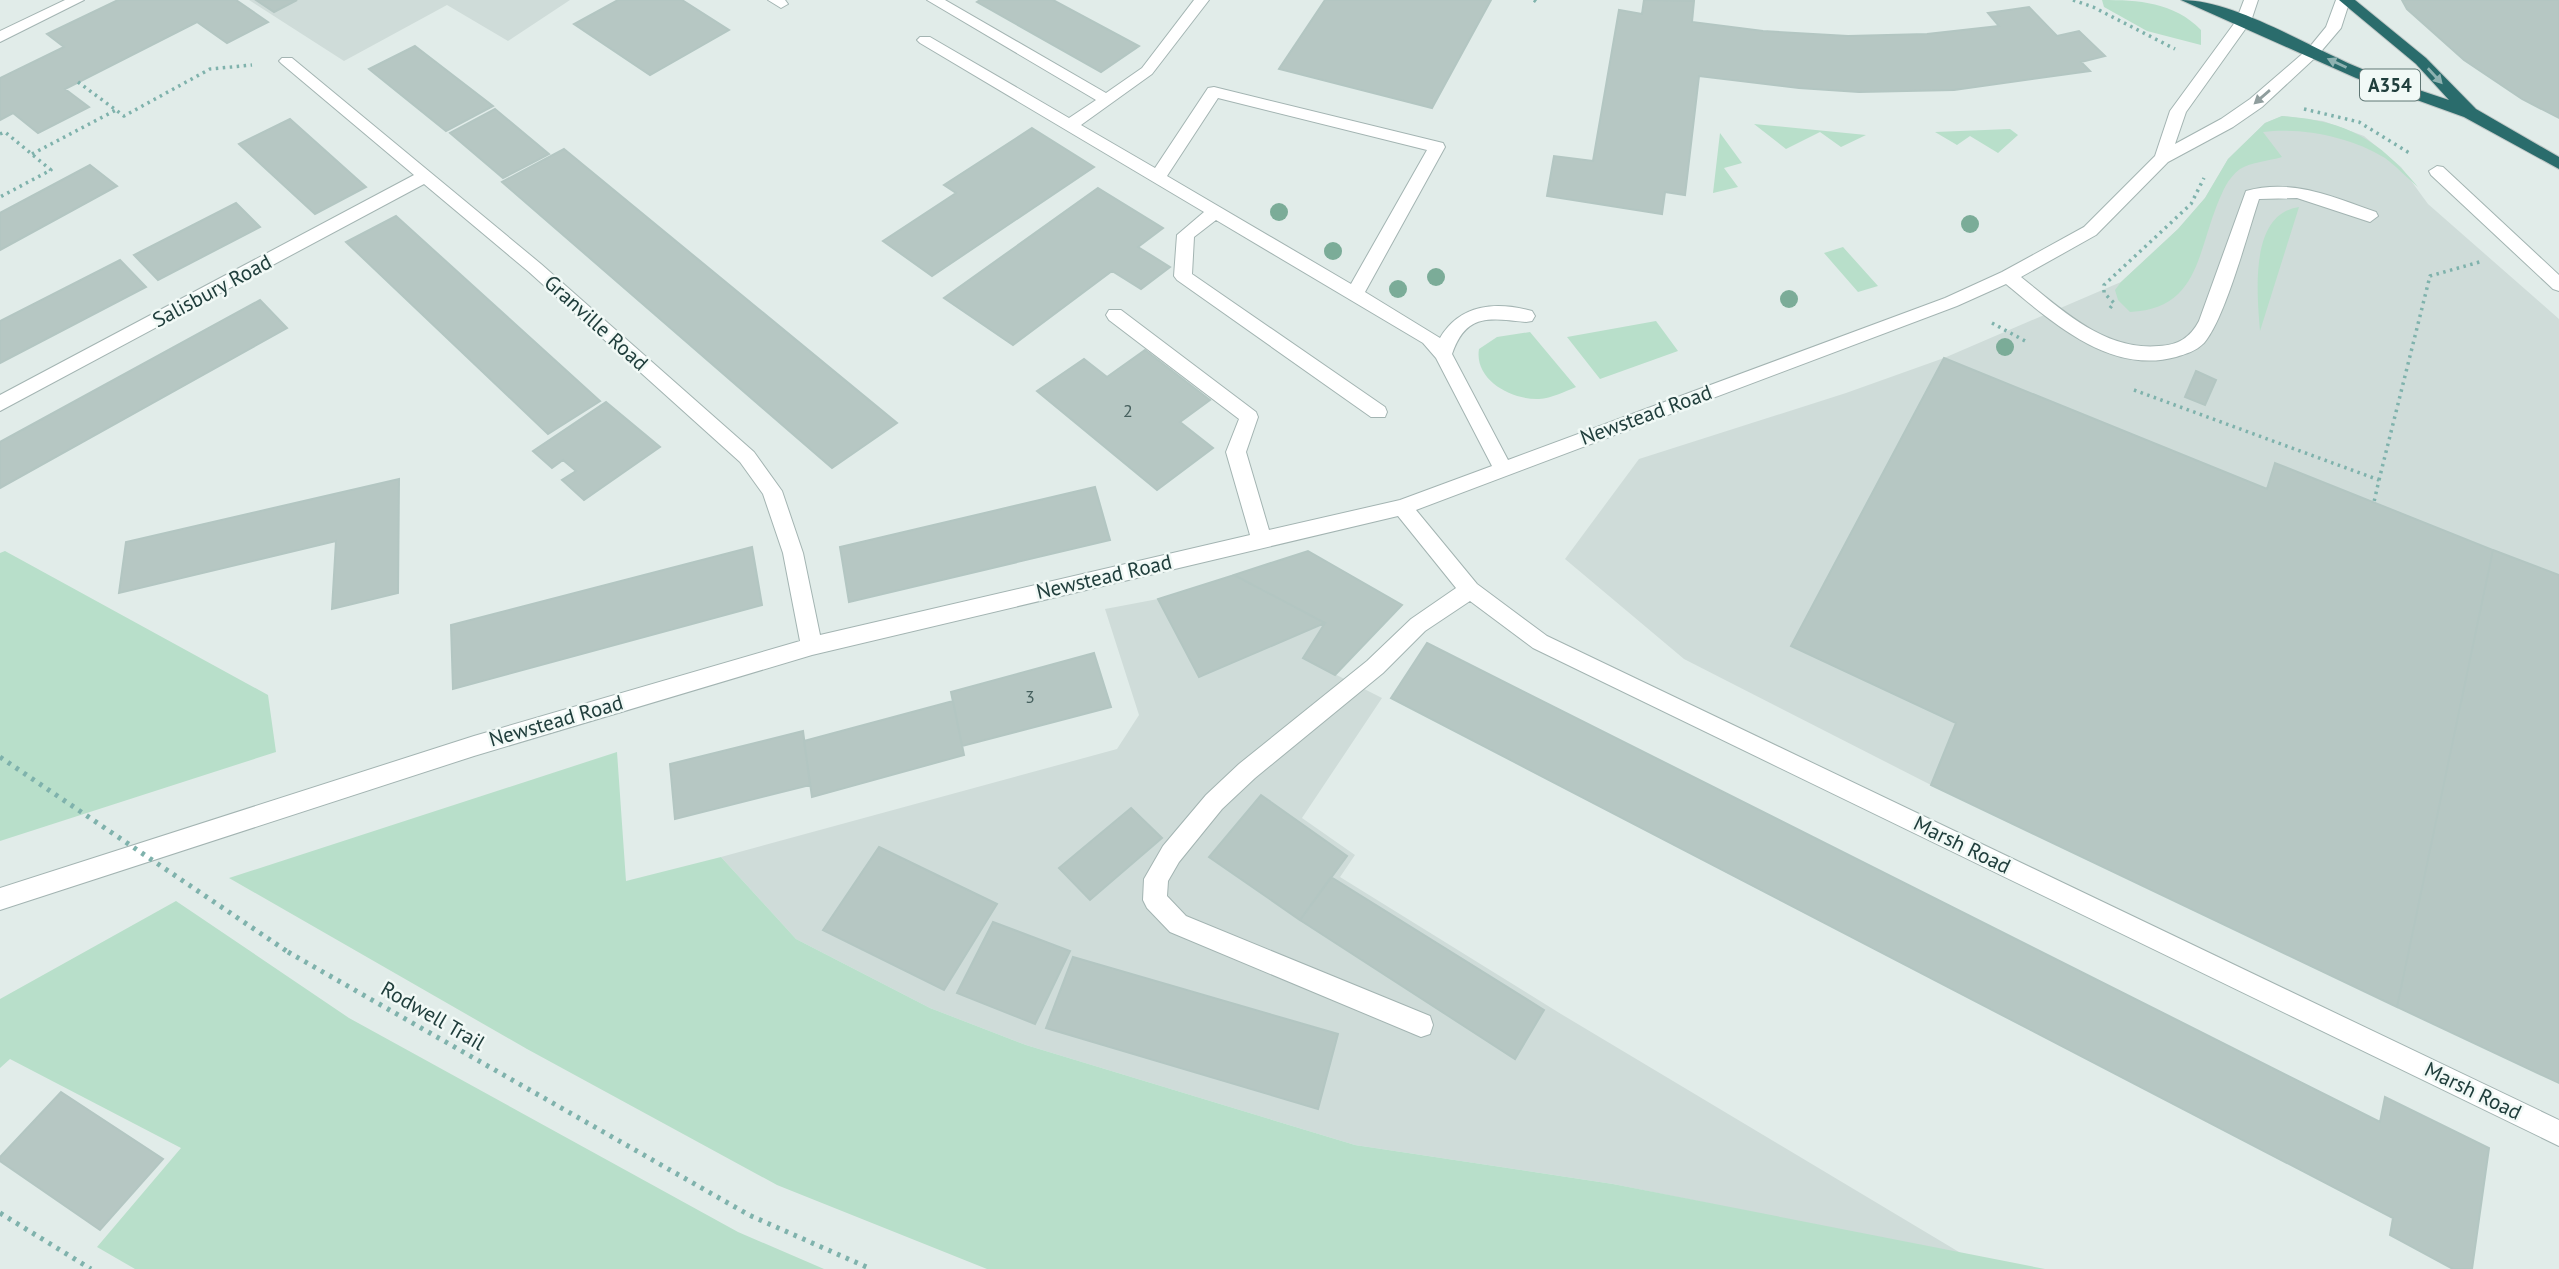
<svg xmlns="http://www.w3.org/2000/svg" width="2559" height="1269" font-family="'PT Sans',sans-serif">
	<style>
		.built { fill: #cfdcd9 }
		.green { fill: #b8dfca }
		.building { fill: #b6c7c3; stroke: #b3c6c2; stroke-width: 2 }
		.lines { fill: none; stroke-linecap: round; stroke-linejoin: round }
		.minor-casing { stroke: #a3b4b2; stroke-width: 2 }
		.highway-casing { stroke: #c1c9c8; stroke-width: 2 }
		.path-far1 { stroke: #7fb2ac; stroke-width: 3.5; stroke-dasharray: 2.5 4.5; stroke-linecap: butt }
		.path { stroke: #7fb2ac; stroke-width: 5; stroke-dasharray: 3.5 6; stroke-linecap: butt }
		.minor { fill: #fff; fill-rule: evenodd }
		.highway { fill: #2a6c6c; fill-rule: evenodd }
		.path-bridge { stroke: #7fb2ac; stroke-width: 5; stroke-dasharray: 3.5 6; stroke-linecap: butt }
		.tree { fill: #7bac98 }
		.oneway { fill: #8eb2b1 }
		.oneway2 { fill: #909e9e }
		.labels { text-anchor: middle; stroke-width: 5; stroke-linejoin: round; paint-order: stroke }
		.number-label { font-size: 18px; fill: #46605e }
		.shield { fill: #f1f9f6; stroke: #5f7674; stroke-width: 2 }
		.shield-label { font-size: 19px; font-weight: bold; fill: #203e3c }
		.street-label { font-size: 21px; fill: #203e3c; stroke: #f1f9f6 }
	</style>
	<rect width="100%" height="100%" fill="#e1ece9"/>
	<!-- built -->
	<path class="built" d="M 249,0 L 570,0 L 508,41 L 447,5 L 344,61 Z
		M 2282,116 L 2323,121 L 2364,136 L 2401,167 L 2428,204 L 2559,319 L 2559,1083 L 1931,785 L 1684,659 L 1565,559 L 1639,459 L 1846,393 L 1944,358 L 2121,282 L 2178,229 L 2205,198 L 2228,159 L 2265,123 Z
		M 1158,599 L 1199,677 L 1325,623 L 1303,658 L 1382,698 L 1302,818 L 1355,855 L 1340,877 L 1561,1014 L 1964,1255 L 1613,1184 L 1355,1145 L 1026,1045 L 930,1008 L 796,939 L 721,857 L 1117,749 L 1139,715 L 1105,609 Z"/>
	<!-- green -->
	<path class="green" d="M 2102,0 C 2138,0 2174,2 2201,30 L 2201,45 L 2147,31 L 2104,7 Z
		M 2282,116 C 2346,121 2377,138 2418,187 C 2407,178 2396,166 2385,158 C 2351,137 2302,127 2263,132 L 2282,157 C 2269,161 2251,162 2240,169 C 2227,179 2223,191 2217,205 C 2197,256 2197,309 2130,312 L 2118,300 L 2115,290 L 2121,282 L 2178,229 L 2205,198 L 2228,159 L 2265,123 Z
		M 1754,124 L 1866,135 L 1841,147 L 1820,132 L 1786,149 Z
		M 2010,129 L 2018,135 L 1998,153 L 1970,136 L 1957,145 L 1935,132 Z
		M 1720,133 L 1742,163 L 1724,168 L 1738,187 L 1713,193 Z
		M 2299,207 L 2260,331 C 2257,293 2249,214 2299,207 Z
		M 1843,247 L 1878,286 L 1858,292 L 1824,253 Z
		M 1656,321 L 1678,351 L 1600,379 L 1567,337 Z
		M 1530,332 L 1576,387 C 1564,392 1552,398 1539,399 C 1511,400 1474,380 1479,349 L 1497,337 Z
		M 5,551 L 268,695 L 276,752 L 0,841 L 0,553 Z
		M 617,752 L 626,881 L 721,857 L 796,939 L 930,1008 L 1026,1045 L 1355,1145 L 1613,1184 L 2045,1269 L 987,1269 L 777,1185 L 527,1049 L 229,878 Z
		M 176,901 L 349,1018 L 738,1232 L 824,1269 L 135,1269 L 97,1247 L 181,1148 L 10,1059 L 0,1068 L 0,999 Z"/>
	<!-- building -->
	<path class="building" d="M 118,0 L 236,0 L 268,22 L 227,43 L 197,22 L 65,89 L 89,107 L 38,133 L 13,113 L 0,120 L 0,78 L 64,47 L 47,34 Z
		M 256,0 L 297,0 L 274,12 Z
		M 618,0 L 682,0 L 729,30 L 650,75 L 574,24 Z
		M 980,0 L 1053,0 L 1139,46 L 1101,72 L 977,2 Z
		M 1325,0 L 1491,0 L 1432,108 L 1279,69 Z
		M 1644,0 L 1694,1 L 1692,22 L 1763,31 L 1848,36 L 1927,34 L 1999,26 L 1988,13 L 2029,7 L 2057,36 L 2079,31 L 2105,56 L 2081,62 L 2090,71 L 1954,90 L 1859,92 L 1799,88 L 1699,76 L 1685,195 L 1665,192 L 1662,214 L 1547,196 L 1554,156 L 1593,161 L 1619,10 L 1642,14 Z
		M 2402,0 L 2559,0 L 2559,118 L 2522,99 L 2464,60 L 2407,9 Z
		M 415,46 L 493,106 L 446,131 L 369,69 Z
		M 495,109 L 549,154 L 503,178 L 450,133 Z
		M 290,119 L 366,187 L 315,214 L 239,144 Z
		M 1032,128 L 1094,167 L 932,276 L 883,241 L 956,193 L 944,185 Z
		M 564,149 L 897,423 L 832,468 L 502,182 Z
		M 90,165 L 117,186 L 0,250 L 0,213 Z
		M 1098,188 L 1163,228 L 1138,247 L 1170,267 L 1141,289 L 1112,271 L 1013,345 L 944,298 Z
		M 236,203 L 260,227 L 158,280 L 134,255 Z
		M 396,216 L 600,401 L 548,434 L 346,242 Z
		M 120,260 L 146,287 L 0,363 L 0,321 Z
		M 260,300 L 287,328 L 0,488 L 0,442 Z
		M 1145,350 L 1210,400 L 1180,422 L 1213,448 L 1157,490 L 1037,391 L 1084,359 L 1107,377 Z
		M 1944,358 L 2267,489 L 2275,463 L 2493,550 L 2397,1007 L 1931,785 L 1956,723 L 1791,646 Z
		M 2196,371 L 2216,380 L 2205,405 L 2185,397 Z
		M 606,402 L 660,447 L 584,500 L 562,480 L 576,471 L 563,460 L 552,468 L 533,451 Z
		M 399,479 L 398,593 L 332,609 L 336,541 L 119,593 L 126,542 Z
		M 1095,487 L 1110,540 L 849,602 L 840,547 Z
		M 752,547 L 762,605 L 453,689 L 451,625 Z
		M 2493,550 L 2559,575 L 2559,1083 L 2397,1007 Z
		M 1308,551 L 1402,605 L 1335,675 L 1303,658 L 1325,623 L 1234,575 Z
		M 1234,575 L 1325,623 L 1199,677 L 1158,599 Z
		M 1427,643 L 2380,1122 L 2385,1097 L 2489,1148 L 2472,1269 L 2453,1269 L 2390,1235 L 2393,1218 L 1391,698 Z
		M 1094,653 L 1111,707 L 962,746 L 951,692 Z
		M 953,701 L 964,755 L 812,797 L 804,741 Z
		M 803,731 L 810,785 L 675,819 L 670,764 Z
		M 1261,795 L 1347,856 L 1300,920 L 1209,857 Z
		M 1131,808 L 1162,838 L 1090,900 L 1059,868 Z
		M 879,847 L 997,904 L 944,990 L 823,930 Z
		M 1331,877 L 1544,1010 L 1515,1059 L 1300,920 Z
		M 993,922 L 1070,951 L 1035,1024 L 957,993 Z
		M 1073,957 L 1338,1034 L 1318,1109 L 1046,1028 Z
		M 61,1092 L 163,1159 L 100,1230 L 0,1161 L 0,1157 Z"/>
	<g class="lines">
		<!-- minor casing -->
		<g class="minor-casing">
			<path id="minor" d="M 65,0 L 84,0 L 0,42 L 0,31 Z
				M 768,0 L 785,0 L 788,4 L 781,8 Z
				M 927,0 L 945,0 L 1106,93 L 1142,68 L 1194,0 L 1209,0 L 1152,74 L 1081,125 L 1155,168 L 1208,88 L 1214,87 L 1443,143 L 1445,147 L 1365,292 L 1440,338 C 1460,304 1496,301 1532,311 L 1535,316 L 1532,321 L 1526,322 C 1489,318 1466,313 1452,354 L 1508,460 L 1945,298 L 2002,272 L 2084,227 L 2155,156 L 2170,111 L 2236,21 L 2244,0 L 2258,0 L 2251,21 L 2186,112 L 2175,144 L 2221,119 L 2250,99 L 2308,49 L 2326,27 L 2336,0 L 2350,0 L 2341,28 L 2318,55 L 2262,107 L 2233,127 L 2168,162 L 2096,235 L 2021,277 C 2061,309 2104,351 2159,346 C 2178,345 2190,338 2199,321 L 2246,191 C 2292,178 2333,197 2376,212 L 2378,216 L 2370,222 L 2297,198 L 2259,199 C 2248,232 2225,319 2204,343 C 2196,351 2186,354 2176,357 C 2110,375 2052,322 2006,284 L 1957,306 L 1416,510 L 1477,584 L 1547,636 L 2559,1120 L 2559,1146 L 1533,648 L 1470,601 L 1425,631 L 1383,673 L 1255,778 L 1222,809 L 1179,862 L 1168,881 L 1167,896 L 1186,916 L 1430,1016 L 1433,1025 L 1430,1034 L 1421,1037 L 1170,932 L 1147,908 L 1143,900 L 1144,879 L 1163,846 L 1206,795 L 1239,764 L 1367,661 L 1411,619 L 1456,588 L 1398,516 L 812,655 L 474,756 L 0,910 L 0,888 L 474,736 L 800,641 L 783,553 L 763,494 L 740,462 L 529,272 L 424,184 L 0,411 L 0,395 L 414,175 L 282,64 L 279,61 L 282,58 L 292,58 L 541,264 L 754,452 L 782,491 L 803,553 L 820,635 L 1250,535 L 1226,452 L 1239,419 L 1109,320 L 1106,315 L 1109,310 L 1121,310 L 1256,412 L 1258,417 L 1246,452 L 1269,530 L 1400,500 L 1492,466 L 1436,358 L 1423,343 L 1216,220 L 1194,237 L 1192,274 L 1385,407 L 1387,412 L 1385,417 L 1371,417 L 1177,280 L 1174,276 L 1177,235 L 1204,212 L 920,43 L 917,40 L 920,37 L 930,37 L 1069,118 L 1096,100 ZM 1218,98 L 1427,150 L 1351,284 L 1167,176 Z
				M 2437,166 L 2443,167 L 2559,275 L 2559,291 L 2553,289 L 2431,175 L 2429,171 Z"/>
		</g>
		<!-- highway casing -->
		<g class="highway-casing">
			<path id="highway" d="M 2181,0 C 2237,0 2313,50 2367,71 C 2394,82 2422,91 2449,100 L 2416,64 L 2339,0 L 2355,0 L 2426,58 L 2476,109 L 2559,157 L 2559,169 L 2464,117 L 2356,78 Z"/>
		</g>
		<!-- path-far1 -->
		<path class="path-far1" d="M 1534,0 L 1538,3
			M 2073,0 L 2093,7 L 2175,49
			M 78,82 L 124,116 L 210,69 L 252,65
			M 2304,109 L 2359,122 L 2411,154
			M 0,134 L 5,132 L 51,170 L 0,197
			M 32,154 L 116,110
			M 2110,308 L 2114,303 L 2104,293 L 2104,285 L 2191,204 L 2204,178
			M 1992,323 L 2027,342
			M 2134,390 L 2379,480 L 2374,502
			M 2379,480 L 2430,276 L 2483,261"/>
		<!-- path -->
		<path class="path" d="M 288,952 L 749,1215 L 871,1269
			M 0,1213 L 91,1269"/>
		<!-- minor -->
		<use href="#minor" class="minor"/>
		<!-- highway -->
		<use href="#highway" class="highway"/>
		<!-- path-bridge -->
		<path class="path-bridge" d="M 0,757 L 288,952"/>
	</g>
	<!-- trees -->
	<g class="tree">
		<circle cx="1279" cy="212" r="9"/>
		<circle cx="1970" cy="224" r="9"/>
		<circle cx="1333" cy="251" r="9"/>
		<circle cx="1436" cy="277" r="9"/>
		<circle cx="1398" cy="289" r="9"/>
		<circle cx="1789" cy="299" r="9"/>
		<circle cx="2005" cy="347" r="9"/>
	</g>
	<!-- one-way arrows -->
	<defs><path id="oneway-solid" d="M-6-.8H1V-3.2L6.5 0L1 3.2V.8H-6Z" transform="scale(1.75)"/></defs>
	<g class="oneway">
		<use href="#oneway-solid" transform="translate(2337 63) rotate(-155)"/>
		<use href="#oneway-solid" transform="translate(2435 76) rotate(47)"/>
	</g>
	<use class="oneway2" href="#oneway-solid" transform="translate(2262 97) rotate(139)"/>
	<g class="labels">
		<!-- number labels -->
		<g class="number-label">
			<text x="1128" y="417">2</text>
			<text x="1030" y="703">3</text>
		</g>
		<!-- shield labels -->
		<rect class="shield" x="2360" y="69.5" width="60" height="31" rx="5"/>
		<g class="shield-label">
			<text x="2390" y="92">A354</text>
		</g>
		<!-- street labels -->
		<g class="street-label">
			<text transform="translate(212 291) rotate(-28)" y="7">Salisbury Road</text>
			<text transform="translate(596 323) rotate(42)" y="7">Granville Road</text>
			<text transform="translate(1646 415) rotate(-20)" y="7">Newstead Road</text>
			<text transform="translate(1104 577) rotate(-13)" y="7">Newstead Road</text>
			<text transform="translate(556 721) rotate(-16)" y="7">Newstead Road</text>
			<text transform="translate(1962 845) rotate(26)" y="7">Marsh Road</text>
			<text transform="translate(433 1016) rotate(30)" y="7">Rodwell Trail</text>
			<text transform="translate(2473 1091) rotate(26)" y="7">Marsh Road</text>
		</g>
	</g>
</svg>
